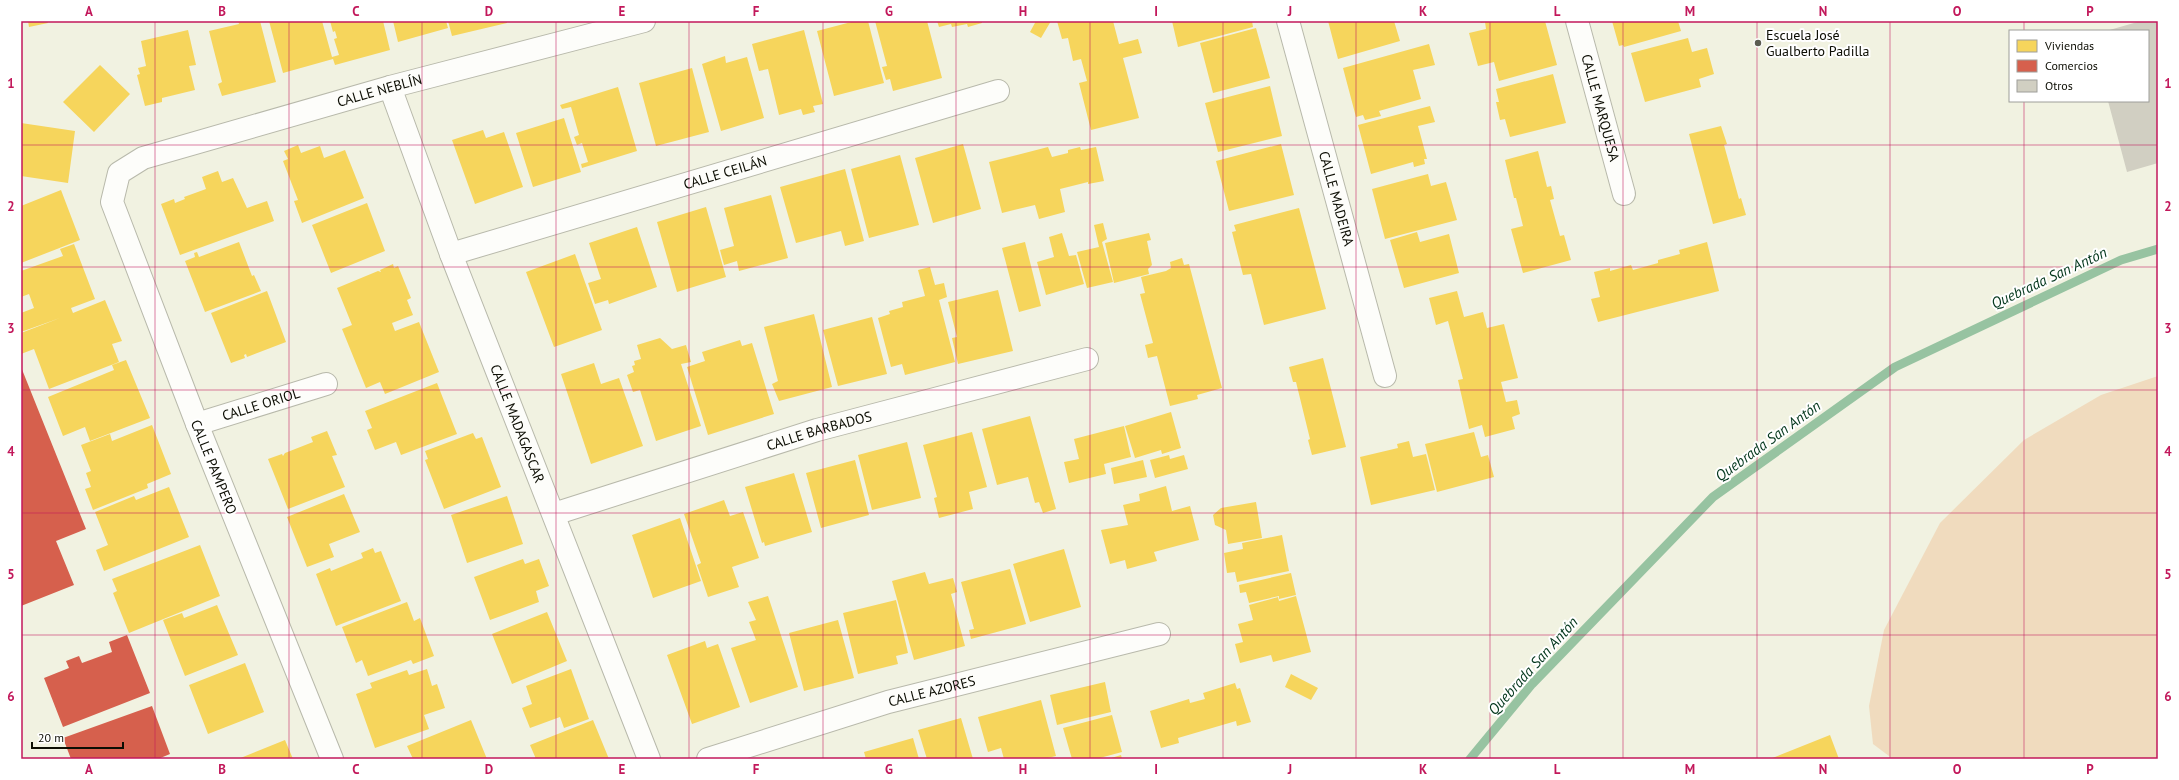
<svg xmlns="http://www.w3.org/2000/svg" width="2179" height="780" font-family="'PT Sans',sans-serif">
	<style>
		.green { fill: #f0dbbe }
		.homes { fill: #f6d55c }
		.shops { fill: #d6604d }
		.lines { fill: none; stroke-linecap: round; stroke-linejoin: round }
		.stream { stroke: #97c3a1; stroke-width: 9 }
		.building { fill: #d1cfc2 }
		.minor-casing { stroke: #b8b9ab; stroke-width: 24 }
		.minor { stroke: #fdfdfa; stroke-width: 22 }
		.grid { fill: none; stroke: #c2185b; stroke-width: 1; stroke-opacity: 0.55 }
		.poi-dot { fill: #5c5d51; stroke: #fff; stroke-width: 1.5 }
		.labels { text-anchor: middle; stroke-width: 4; stroke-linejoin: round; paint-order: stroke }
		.poi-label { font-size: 14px; fill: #0c0d03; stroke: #fff; text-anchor: start }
		.street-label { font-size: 14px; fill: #0c0d03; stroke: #fff }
		.water-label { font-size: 15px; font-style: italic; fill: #03371c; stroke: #fff }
		.neatline { fill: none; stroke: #c2185b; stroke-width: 1.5 }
		.grid-label { font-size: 13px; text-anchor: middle; font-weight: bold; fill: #c2185b }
	</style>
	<rect width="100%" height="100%" fill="#f1f2e1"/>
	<!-- green -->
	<path class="green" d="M 2158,376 L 2158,759 L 1893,759 L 1873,744 L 1869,706 L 1884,630 L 1940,523 L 2024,440 L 2101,395 Z"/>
	<!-- homes -->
	<path class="homes" d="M 28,21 L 47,21 L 48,23 L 29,27 Z
		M 238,21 L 260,21 L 276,82 L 222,96 L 218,84 L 222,82 L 209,31 L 239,24 Z
		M 269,21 L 322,21 L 332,57 L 339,55 L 334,39 L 337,38 L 335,31 L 333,32 L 330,21 L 383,21 L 390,50 L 335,65 L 333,59 L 283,73 Z
		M 393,21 L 446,21 L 448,28 L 398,42 Z
		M 448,21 L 507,21 L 507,23 L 452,36 Z
		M 855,21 L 868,21 L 884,83 L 834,96 L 817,31 Z
		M 875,21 L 927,21 L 942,78 L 893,91 L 890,79 L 886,80 L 882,67 L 887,66 Z
		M 937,21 L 982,21 L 982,23 L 968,27 L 967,24 L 952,27 L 951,24 L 939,27 Z
		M 1036,21 L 1051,21 L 1041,38 L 1030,32 Z
		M 1057,21 L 1113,21 L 1119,44 L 1138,39 L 1142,53 L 1123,58 L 1139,118 L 1091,130 L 1079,83 L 1087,81 L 1081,59 L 1073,61 L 1068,38 L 1062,39 Z
		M 1172,21 L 1252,21 L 1253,27 L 1178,47 Z
		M 1328,21 L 1394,21 L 1400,41 L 1338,59 Z
		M 1480,21 L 1545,21 L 1557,65 L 1499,81 L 1494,62 L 1478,66 L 1469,33 L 1486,29 L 1485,22 L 1481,23 Z
		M 1612,21 L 1678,21 L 1681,31 L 1624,47 L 1623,45 L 1619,46 Z
		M 1256,28 L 1270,78 L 1213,93 L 1200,43 Z
		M 188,30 L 196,65 L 189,66 L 195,90 L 162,98 L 162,102 L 145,106 L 137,75 L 140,74 L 138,68 L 146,66 L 141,41 Z
		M 804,30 L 823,104 L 813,106 L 815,112 L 803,115 L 801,109 L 779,115 L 768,69 L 759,71 L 752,44 Z
		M 1688,38 L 1692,52 L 1707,48 L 1714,74 L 1699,79 L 1701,87 L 1645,102 L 1631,53 Z
		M 1429,44 L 1435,65 L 1413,70 L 1421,99 L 1379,111 L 1381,116 L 1365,120 L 1363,115 L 1356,117 L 1343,68 Z
		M 725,56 L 726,63 L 747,57 L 764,118 L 721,131 L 702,64 Z
		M 100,65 L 130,94 L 94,132 L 63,102 Z
		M 692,68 L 709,132 L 656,146 L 639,83 Z
		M 1553,74 L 1566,123 L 1510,137 L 1505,119 L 1500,120 L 1496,102 L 1499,102 L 1496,89 Z
		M 1270,86 L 1282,136 L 1218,152 L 1205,103 Z
		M 618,87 L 637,151 L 582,168 L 581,164 L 588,162 L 582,143 L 577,145 L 574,137 L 579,135 L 571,107 L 562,109 L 560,105 Z
		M 1430,106 L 1435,122 L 1418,126 L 1427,159 L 1424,159 L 1425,164 L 1414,167 L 1413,162 L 1371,174 L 1358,125 Z
		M 564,118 L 581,172 L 533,187 L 516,133 Z
		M 21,123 L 75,131 L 68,183 L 21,176 Z
		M 1721,126 L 1727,144 L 1724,145 L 1739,199 L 1741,198 L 1746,215 L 1713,224 L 1689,134 Z
		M 483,130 L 486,138 L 504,132 L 523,187 L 475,204 L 452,140 Z
		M 963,144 L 981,209 L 933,223 L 915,158 Z
		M 1281,144 L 1294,195 L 1229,211 L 1216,161 Z
		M 298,145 L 301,153 L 320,146 L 324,158 L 345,150 L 364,198 L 302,223 L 294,201 L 298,200 L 283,161 L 288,159 L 284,151 Z
		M 1048,147 L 1052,157 L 1068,153 L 1068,150 L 1080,147 L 1081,150 L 1096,147 L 1104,181 L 1088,184 L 1088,182 L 1060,189 L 1065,212 L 1039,219 L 1035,205 L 1002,213 L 989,162 Z
		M 1538,151 L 1547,187 L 1551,186 L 1554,199 L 1550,200 L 1560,236 L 1564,235 L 1571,260 L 1523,273 L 1511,229 L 1523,226 L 1516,198 L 1514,198 L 1505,160 Z
		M 900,155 L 919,225 L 869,238 L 851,169 Z
		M 845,169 L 864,241 L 845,246 L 841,231 L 796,243 L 780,187 Z
		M 218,171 L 222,182 L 233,178 L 247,208 L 267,201 L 274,221 L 180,255 L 161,204 L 174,199 L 175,203 L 185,199 L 184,197 L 206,189 L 202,177 Z
		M 1428,174 L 1431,186 L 1446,182 L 1457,220 L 1385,239 L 1372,189 Z
		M 61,190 L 80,240 L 21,263 L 21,206 Z
		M 771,195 L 788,258 L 739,271 L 737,261 L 724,265 L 720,250 L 734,246 L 724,208 Z
		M 367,203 L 385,251 L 331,273 L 312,225 Z
		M 706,207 L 726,277 L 677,292 L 657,222 Z
		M 1299,208 L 1326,309 L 1264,325 L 1251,274 L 1243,275 L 1232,232 L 1236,231 L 1234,225 Z
		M 1103,223 L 1107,239 L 1102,242 L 1113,282 L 1087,288 L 1077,252 L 1099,247 L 1094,225 Z
		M 637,227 L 657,287 L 609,304 L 608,300 L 595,304 L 588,283 L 601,279 L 589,243 Z
		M 1417,232 L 1420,242 L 1449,234 L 1459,273 L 1404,288 L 1390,240 Z
		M 1062,233 L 1069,256 L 1076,255 L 1084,284 L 1046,295 L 1037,262 L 1054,257 L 1049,237 Z
		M 1149,233 L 1151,240 L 1147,241 L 1152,265 L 1148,269 L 1149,274 L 1114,283 L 1105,243 Z
		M 239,242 L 252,276 L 254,275 L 261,291 L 205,312 L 185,261 L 195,257 L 194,253 L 197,252 L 199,257 Z
		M 1025,242 L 1041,306 L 1019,312 L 1002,248 Z
		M 1707,242 L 1719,291 L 1598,322 L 1591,299 L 1600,297 L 1594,272 L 1610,268 L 1610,271 L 1631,265 L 1633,270 L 1658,263 L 1658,260 L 1680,254 L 1679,250 Z
		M 74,244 L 95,299 L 71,308 L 73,313 L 105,300 L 122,341 L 112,344 L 119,362 L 49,389 L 34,349 L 21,354 L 21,333 L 60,318 L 21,332 L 21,313 L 34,308 L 29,294 L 21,297 L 21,271 L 63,256 L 60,249 Z
		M 575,254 L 602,330 L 554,347 L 526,272 Z
		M 1182,258 L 1184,265 L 1189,264 L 1222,388 L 1197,395 L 1198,399 L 1170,406 L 1157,356 L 1148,358 L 1145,345 L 1153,343 L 1140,294 L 1145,293 L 1141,277 L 1166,271 L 1171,268 L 1170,262 Z
		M 393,264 L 394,268 L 398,266 L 411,298 L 407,300 L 413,315 L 392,323 L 395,331 L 419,322 L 439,372 L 385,394 L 380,382 L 366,388 L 342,329 L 352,325 L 337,288 L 378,271 L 381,272 L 380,270 Z
		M 930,267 L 935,285 L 944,283 L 947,297 L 939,300 L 955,362 L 905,375 L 902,364 L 891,367 L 878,318 L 890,314 L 889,311 L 903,307 L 902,302 L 925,296 L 918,270 Z
		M 998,290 L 1013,351 L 958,364 L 952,338 L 957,337 L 948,302 Z
		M 267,291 L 286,342 L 247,357 L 246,354 L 244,355 L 245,358 L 231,363 L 211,313 Z
		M 1457,291 L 1464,317 L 1483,312 L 1487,328 L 1504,324 L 1518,378 L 1501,382 L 1506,402 L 1517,400 L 1520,414 L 1512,417 L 1515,429 L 1485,437 L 1482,425 L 1469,429 L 1458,380 L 1463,379 L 1448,321 L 1436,325 L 1429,298 Z
		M 814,314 L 832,387 L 779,401 L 772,384 L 778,381 L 764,327 Z
		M 872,317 L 887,374 L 838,386 L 823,330 Z
		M 660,338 L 672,349 L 686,345 L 691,362 L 681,364 L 701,426 L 656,441 L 640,390 L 633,392 L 627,375 L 634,372 L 632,366 L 635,365 L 634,361 L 641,359 L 637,345 Z
		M 740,340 L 742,346 L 752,343 L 774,414 L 708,435 L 687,367 L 705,361 L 702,352 Z
		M 1323,358 L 1346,447 L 1312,455 L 1308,440 L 1310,439 L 1296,382 L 1293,382 L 1289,367 Z
		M 126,360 L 150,418 L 90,441 L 85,427 L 63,436 L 48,397 L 114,370 L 112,365 Z
		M 594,363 L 601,384 L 619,378 L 643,446 L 591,464 L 561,374 Z
		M 437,383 L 457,434 L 401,455 L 396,442 L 375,450 L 367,430 L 372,428 L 365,411 Z
		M 1171,412 L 1181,448 L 1162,454 L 1161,450 L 1135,458 L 1125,426 Z
		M 1030,416 L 1056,509 L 1043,513 L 1039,502 L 1035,503 L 1028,477 L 997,485 L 982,429 Z
		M 152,425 L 171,474 L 147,484 L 148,488 L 93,510 L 85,489 L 91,487 L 86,473 L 91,471 L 81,445 L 110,434 L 112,441 Z
		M 1124,426 L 1131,457 L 1104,464 L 1106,474 L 1069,483 L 1064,462 L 1079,459 L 1074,439 Z
		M 327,431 L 337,455 L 332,456 L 345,487 L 288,509 L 268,459 L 282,454 L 283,456 L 285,453 L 313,442 L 311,437 Z
		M 972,432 L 987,487 L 969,492 L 973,509 L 939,518 L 934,498 L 937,497 L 923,445 Z
		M 1474,432 L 1481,457 L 1488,455 L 1494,477 L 1437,492 L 1425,444 Z
		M 473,433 L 476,439 L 482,437 L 501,487 L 444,509 L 425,460 L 428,459 L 425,451 Z
		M 1409,441 L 1413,457 L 1426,454 L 1435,490 L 1371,505 L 1360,457 L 1398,448 L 1397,444 Z
		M 907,442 L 921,498 L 872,510 L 858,455 Z
		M 1169,455 L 1170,459 L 1184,455 L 1188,469 L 1155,478 L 1150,460 Z
		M 855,460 L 869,515 L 821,528 L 806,473 Z
		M 1143,460 L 1147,477 L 1114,484 L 1111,468 Z
		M 794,473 L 812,532 L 765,546 L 764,542 L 762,543 L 745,487 Z
		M 1166,486 L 1172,511 L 1190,506 L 1199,540 L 1154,552 L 1157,561 L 1127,569 L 1125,560 L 1110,564 L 1101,530 L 1128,525 L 1123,505 L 1140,501 L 1139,494 Z
		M 169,487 L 189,537 L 104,571 L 96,550 L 108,545 L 95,512 L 134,496 L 136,500 Z
		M 344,494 L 360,532 L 329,544 L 334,557 L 307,567 L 287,517 Z
		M 507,496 L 523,544 L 467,563 L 451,515 Z
		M 724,500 L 730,516 L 743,512 L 759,558 L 732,567 L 739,587 L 708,597 L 697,565 L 701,563 L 684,514 Z
		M 1256,502 L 1262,538 L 1228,544 L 1226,530 L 1215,525 L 1213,515 L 1221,508 Z
		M 680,518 L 701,581 L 653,598 L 632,535 Z
		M 1282,535 L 1289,571 L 1237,582 L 1235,572 L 1227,573 L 1224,553 L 1243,549 L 1242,543 Z
		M 200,545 L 220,596 L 129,633 L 113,593 L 117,591 L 112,579 Z
		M 373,548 L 375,553 L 381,551 L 401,601 L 336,626 L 316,574 L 330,568 L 331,571 L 363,558 L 361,553 Z
		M 1064,549 L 1081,607 L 1030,622 L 1013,564 Z
		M 523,559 L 525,564 L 539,559 L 549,586 L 536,591 L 539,602 L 490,620 L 474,577 Z
		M 1010,569 L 1026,624 L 971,639 L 969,630 L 974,629 L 961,582 Z
		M 925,572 L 929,584 L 953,578 L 957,592 L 951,594 L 965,646 L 914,660 L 892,581 Z
		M 1291,573 L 1296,595 L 1279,599 L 1279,596 L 1249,603 L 1246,592 L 1240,593 L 1239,585 Z
		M 768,596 L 798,687 L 750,703 L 731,648 L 756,640 L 749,622 L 756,620 L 748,602 Z
		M 1296,596 L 1311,652 L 1273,662 L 1271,655 L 1240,663 L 1235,644 L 1243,642 L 1238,624 L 1253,620 L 1249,605 L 1278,597 L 1279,601 Z
		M 896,600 L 908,653 L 896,656 L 898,664 L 858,674 L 843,613 Z
		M 407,602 L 414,621 L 420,618 L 434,656 L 413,664 L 411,660 L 368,676 L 362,660 L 356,663 L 342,627 Z
		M 217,605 L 238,655 L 185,676 L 163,620 L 182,613 L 184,618 Z
		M 547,612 L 567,661 L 512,684 L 492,634 Z
		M 838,620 L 854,678 L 804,691 L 789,633 Z
		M 705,641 L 707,648 L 718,644 L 740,707 L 692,724 L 667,655 Z
		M 245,663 L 264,712 L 208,734 L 189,685 Z
		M 427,669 L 432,686 L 437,684 L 445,708 L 424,715 L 429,729 L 375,748 L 356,694 L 372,688 L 370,683 L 407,670 L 409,675 Z
		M 571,669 L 589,719 L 564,728 L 560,717 L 530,728 L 522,708 L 532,704 L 526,686 Z
		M 1291,674 L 1318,688 L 1311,700 L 1285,687 Z
		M 1105,682 L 1111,712 L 1057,725 L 1050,695 Z
		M 1235,683 L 1237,689 L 1240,688 L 1251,722 L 1237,726 L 1236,721 L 1178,738 L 1179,743 L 1161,748 L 1150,711 L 1189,699 L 1190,703 L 1205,699 L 1203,693 Z
		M 1041,700 L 1056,756 L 1044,759 L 1004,759 L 1001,748 L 988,752 L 978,717 Z
		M 1112,715 L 1122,752 L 1096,759 L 1072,759 L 1063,728 Z
		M 961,718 L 973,759 L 927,759 L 918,730 Z
		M 471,720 L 487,759 L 413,759 L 407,746 Z
		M 593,720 L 609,759 L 536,759 L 530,745 Z
		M 1830,735 L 1839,759 L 1770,759 Z
		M 913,738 L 919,759 L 866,759 L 864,752 Z
		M 285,740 L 293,759 L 238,759 Z
		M 1121,755 L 1122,759 L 1108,759 Z"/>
	<!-- shops -->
	<path class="shops" d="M 21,367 L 86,529 L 56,541 L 74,585 L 21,606 Z
		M 127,635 L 150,693 L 63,727 L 44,678 L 69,668 L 66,661 L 79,656 L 82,663 L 112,652 L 109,642 Z
		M 152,706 L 170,754 L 158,759 L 71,759 L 63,738 Z"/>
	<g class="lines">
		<!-- stream -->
		<path class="stream" d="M 1470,759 L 1532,684 L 1713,497 L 1895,367 L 2121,260 L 2158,249"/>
	</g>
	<!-- building -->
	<path class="building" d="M 2141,21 L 2158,21 L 2158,163 L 2127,172 L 2108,101 L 2148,101 L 2148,31 L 2106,31 Z"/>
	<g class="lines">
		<!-- minor casing -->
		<g class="minor-casing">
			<g id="minor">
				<path id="s1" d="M 1288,21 L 1385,376"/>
				<path id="s2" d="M 1577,21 L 1624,194"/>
				<path id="s3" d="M 390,87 L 451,254 L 649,759"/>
				<path id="s4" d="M 451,254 L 998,91"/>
				<path id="s5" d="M 197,424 L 326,384"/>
				<path id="s6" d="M 554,514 L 817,430 L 1087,359"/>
				<path id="s7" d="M 332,759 L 197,424 L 112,202 L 119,173 L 143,158 L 390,87 L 644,21"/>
				<path id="s8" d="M 708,759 L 888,702 L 1159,634"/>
			</g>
		</g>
		<!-- minor -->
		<use href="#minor" class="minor"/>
	</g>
	<!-- grid -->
	<path class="grid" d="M 155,21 L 155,759M 289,21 L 289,759M 422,21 L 422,759M 556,21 L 556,759M 689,21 L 689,759M 823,21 L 823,759M 956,21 L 956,759M 1090,21 L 1090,759M 1223,21 L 1223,759M 1356,21 L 1356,759M 1490,21 L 1490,759M 1623,21 L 1623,759M 1757,21 L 1757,759M 1890,21 L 1890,759M 2024,21 L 2024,31M 2024,101 L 2024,759M 21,145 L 2158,145M 21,267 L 2158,267M 21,390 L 2158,390M 21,513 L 2158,513M 21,635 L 2158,635"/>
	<!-- markers -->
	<circle class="poi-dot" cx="1758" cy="43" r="4"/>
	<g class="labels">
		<!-- poi labels -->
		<g class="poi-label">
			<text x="1766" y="40">Escuela José<tspan x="1766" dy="16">Gualberto Padilla</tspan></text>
		</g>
		<!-- street labels -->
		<g class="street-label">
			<text dy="5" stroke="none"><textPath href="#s7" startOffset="903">CALLE NEBLÍN</textPath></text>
			<text dy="5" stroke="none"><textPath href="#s2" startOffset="90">CALLE MARQUESA</textPath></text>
			<text dy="5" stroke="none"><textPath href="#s4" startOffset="286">CALLE CEILÁN</textPath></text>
			<text dy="5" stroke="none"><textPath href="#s1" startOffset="184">CALLE MADEIRA</textPath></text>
			<text dy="5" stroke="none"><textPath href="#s5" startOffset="67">CALLE ORIOL</textPath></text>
			<text dy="5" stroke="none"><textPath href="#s3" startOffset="360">CALLE MADAGASCAR</textPath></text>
			<text dy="5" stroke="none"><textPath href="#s6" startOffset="278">CALLE BARBADOS</textPath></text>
			<text transform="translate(214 467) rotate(68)" y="5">CALLE PAMPERO</text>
			<text dy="5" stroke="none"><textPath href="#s8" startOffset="234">CALLE AZORES</textPath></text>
		</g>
		<!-- water labels -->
		<g class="water-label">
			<text transform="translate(2049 278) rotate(-25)" y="5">Quebrada San Antón</text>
			<text transform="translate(1768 441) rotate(-36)" y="5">Quebrada San Antón</text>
			<text transform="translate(1533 666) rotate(-48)" y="5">Quebrada San Antón</text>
		</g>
	</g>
	<!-- border -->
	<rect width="2179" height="780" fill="none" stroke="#ffffff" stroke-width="44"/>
	<!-- legend -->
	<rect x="2009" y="30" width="140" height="72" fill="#ffffff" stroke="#9e9e9a"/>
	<rect x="2017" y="40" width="20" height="12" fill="#f6d55c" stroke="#9e9e9a"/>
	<text x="2045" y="50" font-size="12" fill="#0c0d03">Viviendas</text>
	<rect x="2017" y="60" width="20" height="12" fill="#d6604d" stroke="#9e9e9a"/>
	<text x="2045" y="70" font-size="12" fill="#0c0d03">Comercios</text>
	<rect x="2017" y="80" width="20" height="12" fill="#d1cfc2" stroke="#9e9e9a"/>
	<text x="2045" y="90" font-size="12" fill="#0c0d03">Otros</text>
	<!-- scale -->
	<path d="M32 742v6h91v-6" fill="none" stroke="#0c0d03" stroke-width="2"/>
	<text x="38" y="742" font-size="12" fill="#0c0d03" stroke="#ffffff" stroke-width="3" paint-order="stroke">20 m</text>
	<rect x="22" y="22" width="2135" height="736" class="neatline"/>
	<g class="grid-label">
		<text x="89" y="16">A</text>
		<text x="222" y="16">B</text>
		<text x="356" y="16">C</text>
		<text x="489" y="16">D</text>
		<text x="622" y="16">E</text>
		<text x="756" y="16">F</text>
		<text x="889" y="16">G</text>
		<text x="1023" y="16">H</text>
		<text x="1156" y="16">I</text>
		<text x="1290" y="16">J</text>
		<text x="1423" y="16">K</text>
		<text x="1557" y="16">L</text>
		<text x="1690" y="16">M</text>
		<text x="1823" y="16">N</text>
		<text x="1957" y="16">O</text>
		<text x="2090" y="16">P</text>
		<text x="11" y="88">1</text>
		<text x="2168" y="88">1</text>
		<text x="11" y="211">2</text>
		<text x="2168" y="211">2</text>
		<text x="11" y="333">3</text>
		<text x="2168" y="333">3</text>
		<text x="11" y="456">4</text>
		<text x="2168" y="456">4</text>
		<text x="11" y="579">5</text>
		<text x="2168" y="579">5</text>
		<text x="11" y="701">6</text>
		<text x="2168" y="701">6</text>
		<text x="89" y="774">A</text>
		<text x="222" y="774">B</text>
		<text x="356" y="774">C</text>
		<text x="489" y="774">D</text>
		<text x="622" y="774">E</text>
		<text x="756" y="774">F</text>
		<text x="889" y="774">G</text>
		<text x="1023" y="774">H</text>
		<text x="1156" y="774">I</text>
		<text x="1290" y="774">J</text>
		<text x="1423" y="774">K</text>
		<text x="1557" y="774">L</text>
		<text x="1690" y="774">M</text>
		<text x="1823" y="774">N</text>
		<text x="1957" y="774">O</text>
		<text x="2090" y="774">P</text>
	</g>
</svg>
